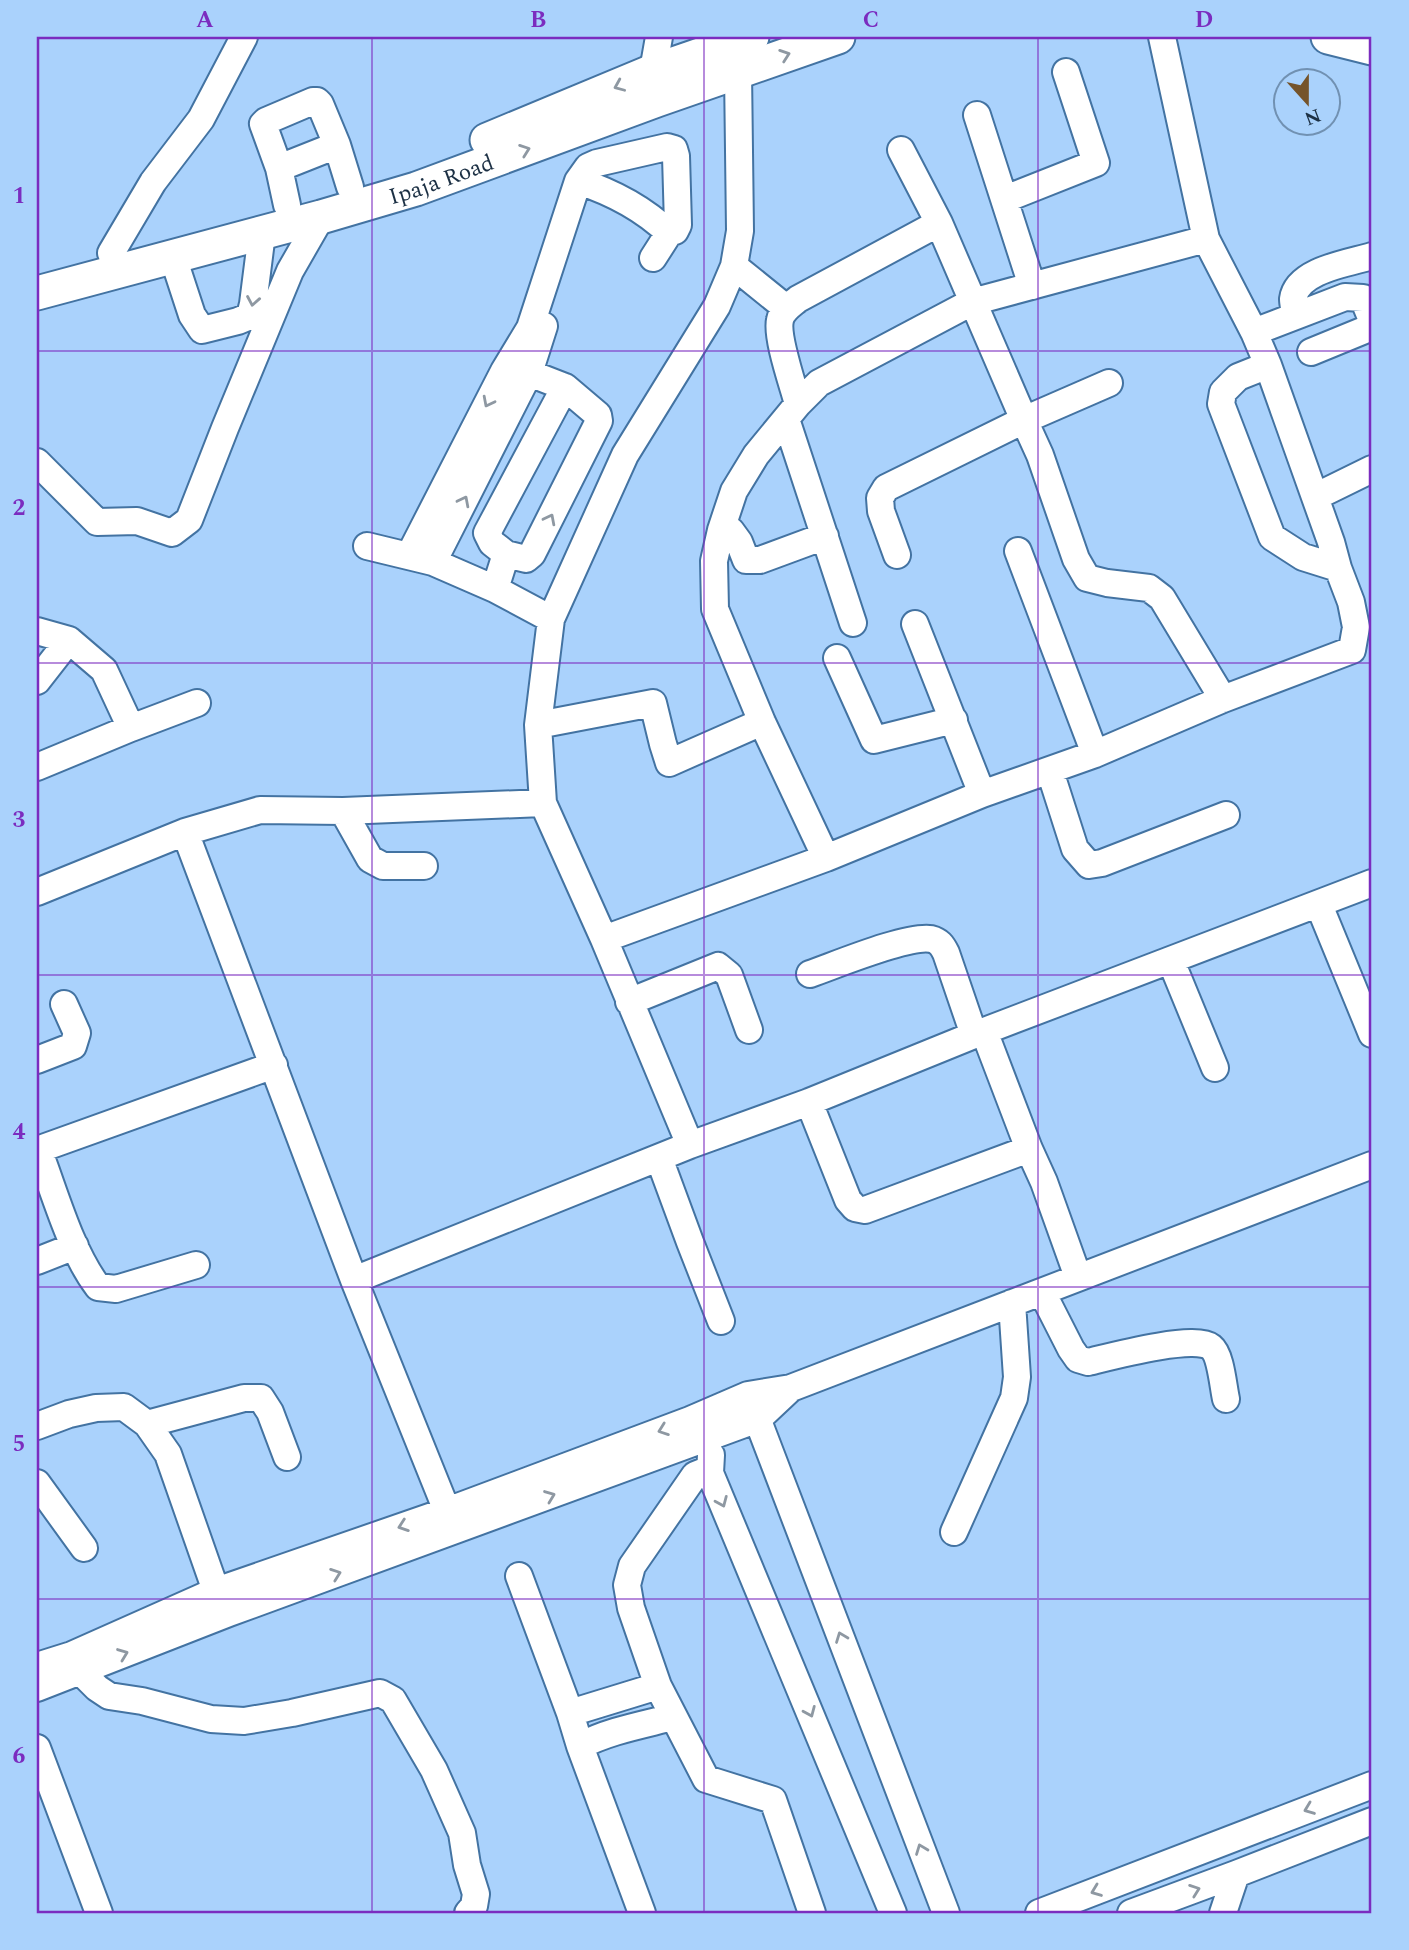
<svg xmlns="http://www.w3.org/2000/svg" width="1409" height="1950" font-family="Spectral,serif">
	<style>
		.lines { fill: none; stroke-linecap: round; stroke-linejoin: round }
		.minor-casing { stroke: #4373a2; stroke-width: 30 }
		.major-casing { stroke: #4373a2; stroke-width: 37 }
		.minor { stroke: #fff; stroke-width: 26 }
		.major { stroke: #fff; stroke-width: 33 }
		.oneway { stroke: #8e98a2 }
		.grid { fill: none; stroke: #7b2cbf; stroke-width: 2; stroke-opacity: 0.55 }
		.labels { text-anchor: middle; stroke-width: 5; stroke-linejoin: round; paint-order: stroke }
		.street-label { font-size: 23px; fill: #1c3044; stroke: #aad2fc }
		.neatline { fill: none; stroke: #7b2cbf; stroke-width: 2.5 }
		.grid-label { font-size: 23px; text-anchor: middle; font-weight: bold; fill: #7b2cbf }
	</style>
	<rect width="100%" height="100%" fill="#aad2fc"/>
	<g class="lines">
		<!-- minor casing -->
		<g class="minor-casing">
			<path id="minor" d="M 653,71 L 659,37
				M 977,115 L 1032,286
				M 901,150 L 939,223 L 1024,420 L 1040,455 L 1076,559 L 1087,578 L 1107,583 L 1149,588 L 1162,598 L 1223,699
				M 279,168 L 263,124 L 266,121 L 313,101 L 317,101 L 320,104 L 337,145
				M 578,181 C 612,192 644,209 669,233 L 653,258
				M 1005,199 L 1096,163 L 1066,72
				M 287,205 L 279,168 L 337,145 L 350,187
				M 111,253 L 153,182 L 201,119 L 244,37
				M 173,257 L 192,315 L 202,330 L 238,321 L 250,316 L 253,304 L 262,233
				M 734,266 L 786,308
				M 1295,316 C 1295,311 1293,304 1293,299 C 1297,270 1349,263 1372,256
				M 1254,332 L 1345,297 L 1363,298 L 1372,320
				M 1311,352 L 1372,327
				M 1268,365 L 1238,377 L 1223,392 L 1221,404 L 1272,537 L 1303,557 L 1338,568
				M 798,404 C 793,385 776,337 780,320 C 782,310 791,305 798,299 L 939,223
				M 786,419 L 853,623
				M 37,462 L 97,522 L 137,521 L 172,533 L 189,520 L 225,428 L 290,271 L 321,217
				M 1315,497 L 1372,469
				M 721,530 L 731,531 L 739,542 L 746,560 L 760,560 L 825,536
				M 367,546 L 433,562 L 495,589 L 551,619
				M 1018,551 L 1095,754
				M 506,554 L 526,559 L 532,554 L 599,421 L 598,415 L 565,387
				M 897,555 L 881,511 L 880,498 L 886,488 L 1024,420 L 1109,383
				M 409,556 L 504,371 L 530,328 L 578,181 L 588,167 L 597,163 L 667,147 L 674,149 L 676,156 L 678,225 L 675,231 L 669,233
				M 433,562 L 529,373 L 544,326
				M 495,589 L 506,554 L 492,543 L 487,533 L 565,387 L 529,373 L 513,372
				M 915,624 L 982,794
				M 37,631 L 69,640 L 104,670 L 131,728
				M 837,658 L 874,740 L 954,720
				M 37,681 L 69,640
				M 538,725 L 653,703 L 663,744 L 669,763 L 762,722
				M 37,767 L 131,728 L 197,703
				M 1050,771 L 1075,849 L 1089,865 L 1102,863 L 1226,815
				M 543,803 L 538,725 L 551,619 L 625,455 L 717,306 L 734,266 L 740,231 L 738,71 L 736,54
				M 343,811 L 370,859 L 383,866 L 424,866
				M 185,832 L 354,1280 L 447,1511
				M 826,858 L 762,722 L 715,609 L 714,561 L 721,530 L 734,491 L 756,455 L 798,404 L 819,383 L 972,302 L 1206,239
				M 37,892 L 185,832 L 260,810 L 343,811 L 543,803 L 604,939 L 690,1145
				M 1319,905 L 1372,1034
				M 604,939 L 826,858 L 982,794 L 1095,754 L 1223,699 L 1352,650 L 1356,627 L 1351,602 L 1338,568 L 1331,542 L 1268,365 L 1254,332 L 1206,239 L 1162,37
				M 1171,961 L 1215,1068
				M 810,974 C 836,965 907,935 931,939 C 939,941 942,945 946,953 L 974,1035
				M 629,1002 L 718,966 L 729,975 L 749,1030
				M 984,1031 L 1029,1149 L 1044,1182 L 1078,1277
				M 37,1060 L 73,1046 L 77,1033 L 64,1004
				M 809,1102 L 848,1200 L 855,1208 L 865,1210 L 1029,1149
				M 38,1149 C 55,1193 70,1250 98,1287 L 116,1289 L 196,1265
				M 37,1150 L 274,1065
				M 659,1158 L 690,1242 L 721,1321
				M 37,1261 L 75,1246
				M 354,1280 L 690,1145 L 809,1102 L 974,1035 L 1372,883
				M 1042,1292 L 1071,1349 L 1078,1359 L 1088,1362 C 1109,1357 1195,1334 1211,1347 C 1221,1355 1223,1386 1226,1399
				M 752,1405 L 946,1913
				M 147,1424 L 244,1398 L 261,1398 L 270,1412 L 287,1457
				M 37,1426 L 69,1414 L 96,1408 L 124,1407 L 147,1424 L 168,1454 L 216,1591
				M 711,1455 L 710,1473 L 893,1913
				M 710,1473 L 705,1471 L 695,1475 L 632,1566 L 627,1585 L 631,1608 L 658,1686 L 706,1779 L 773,1800 L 812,1913
				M 37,1483 L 84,1548
				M 954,1532 L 1014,1398 L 1017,1377 L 1012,1303
				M 519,1576 L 570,1713 L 580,1746
				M 73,1657 L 80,1671 L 97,1688 L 109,1696 L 142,1701 L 211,1719 L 244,1721 L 292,1713 L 380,1693 L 393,1700 L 434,1770 L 462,1833 L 467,1865 L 476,1894 L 474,1906 L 468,1913
				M 37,1666 L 72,1655 L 216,1591 L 447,1511 L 690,1420 L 748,1395 L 791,1388 L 1372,1165
				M 37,1688 L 229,1613 L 758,1419 L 791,1388
				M 570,1713 L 658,1686
				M 37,1748 L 99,1913
				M 642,1913 L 580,1746 C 608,1731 642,1725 673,1717
				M 1039,1913 L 1372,1785
				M 1131,1913 L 1236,1874 L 1372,1821
				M 1223,1913 L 1236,1874"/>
		</g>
		<!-- major casing -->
		<g class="major-casing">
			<g id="major">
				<path d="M 1328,37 L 1372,48"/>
				<path d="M 487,140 L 653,71 L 752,37"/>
				<path id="s1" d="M 37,293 L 321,217 L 416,189 L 657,100 L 838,37"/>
			</g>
		</g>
		<!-- minor -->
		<use href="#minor" class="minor"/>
		<!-- major -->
		<use href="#major" class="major"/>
	</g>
	<!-- one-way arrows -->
	<defs><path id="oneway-chevron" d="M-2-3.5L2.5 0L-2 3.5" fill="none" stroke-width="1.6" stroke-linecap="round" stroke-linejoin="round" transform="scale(1.75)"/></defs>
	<g class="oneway">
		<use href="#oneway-chevron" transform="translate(785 55) rotate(-19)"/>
		<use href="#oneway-chevron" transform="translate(619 86) rotate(157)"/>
		<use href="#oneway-chevron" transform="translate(525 150) rotate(-20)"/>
		<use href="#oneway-chevron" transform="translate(253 301) rotate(100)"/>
		<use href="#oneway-chevron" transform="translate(488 402) rotate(117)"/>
		<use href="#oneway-chevron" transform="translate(464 501) rotate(-63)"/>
		<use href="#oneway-chevron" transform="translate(550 519) rotate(-63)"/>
		<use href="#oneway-chevron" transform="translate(663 1430) rotate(160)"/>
		<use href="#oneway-chevron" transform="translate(550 1496) rotate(-21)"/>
		<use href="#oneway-chevron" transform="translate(722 1502) rotate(67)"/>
		<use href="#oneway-chevron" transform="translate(403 1526) rotate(161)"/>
		<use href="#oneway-chevron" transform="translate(336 1574) rotate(-20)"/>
		<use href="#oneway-chevron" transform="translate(841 1637) rotate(-111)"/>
		<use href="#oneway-chevron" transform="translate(123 1654) rotate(-21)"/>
		<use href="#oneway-chevron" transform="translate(810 1712) rotate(67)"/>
		<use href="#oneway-chevron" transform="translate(1309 1809) rotate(159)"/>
		<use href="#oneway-chevron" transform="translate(921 1849) rotate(-111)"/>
		<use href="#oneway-chevron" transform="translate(1195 1890) rotate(-20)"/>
		<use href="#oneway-chevron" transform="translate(1096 1891) rotate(159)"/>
	</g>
	<!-- grid -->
	<path class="grid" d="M 372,37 L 372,1913M 704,37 L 704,1913M 1038,37 L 1038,1913M 37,351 L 1372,351M 37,663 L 1372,663M 37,975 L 1372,975M 37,1287 L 1372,1287M 37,1599 L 1372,1599"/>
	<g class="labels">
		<!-- street labels -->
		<g class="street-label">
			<text dy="8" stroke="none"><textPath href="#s1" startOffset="420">Ipaja Road</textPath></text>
		</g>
	</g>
	<!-- border -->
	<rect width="1409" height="1950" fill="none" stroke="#aad2fc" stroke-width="77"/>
	<!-- north arrow -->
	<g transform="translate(1307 102) rotate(159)"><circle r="33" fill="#aad2fc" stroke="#7191b2" stroke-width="2"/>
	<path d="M0-5L12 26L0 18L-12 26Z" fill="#75542b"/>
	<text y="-10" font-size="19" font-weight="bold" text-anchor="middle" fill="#1c3044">N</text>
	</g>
	<rect x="38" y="38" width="1332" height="1874" class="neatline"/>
	<g class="grid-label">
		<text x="205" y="27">A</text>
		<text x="538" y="27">B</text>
		<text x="871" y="27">C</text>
		<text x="1204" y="27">D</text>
		<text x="19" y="203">1</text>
		<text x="19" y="515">2</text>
		<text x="19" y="827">3</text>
		<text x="19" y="1139">4</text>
		<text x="19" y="1451">5</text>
		<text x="19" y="1763">6</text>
	</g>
</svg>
